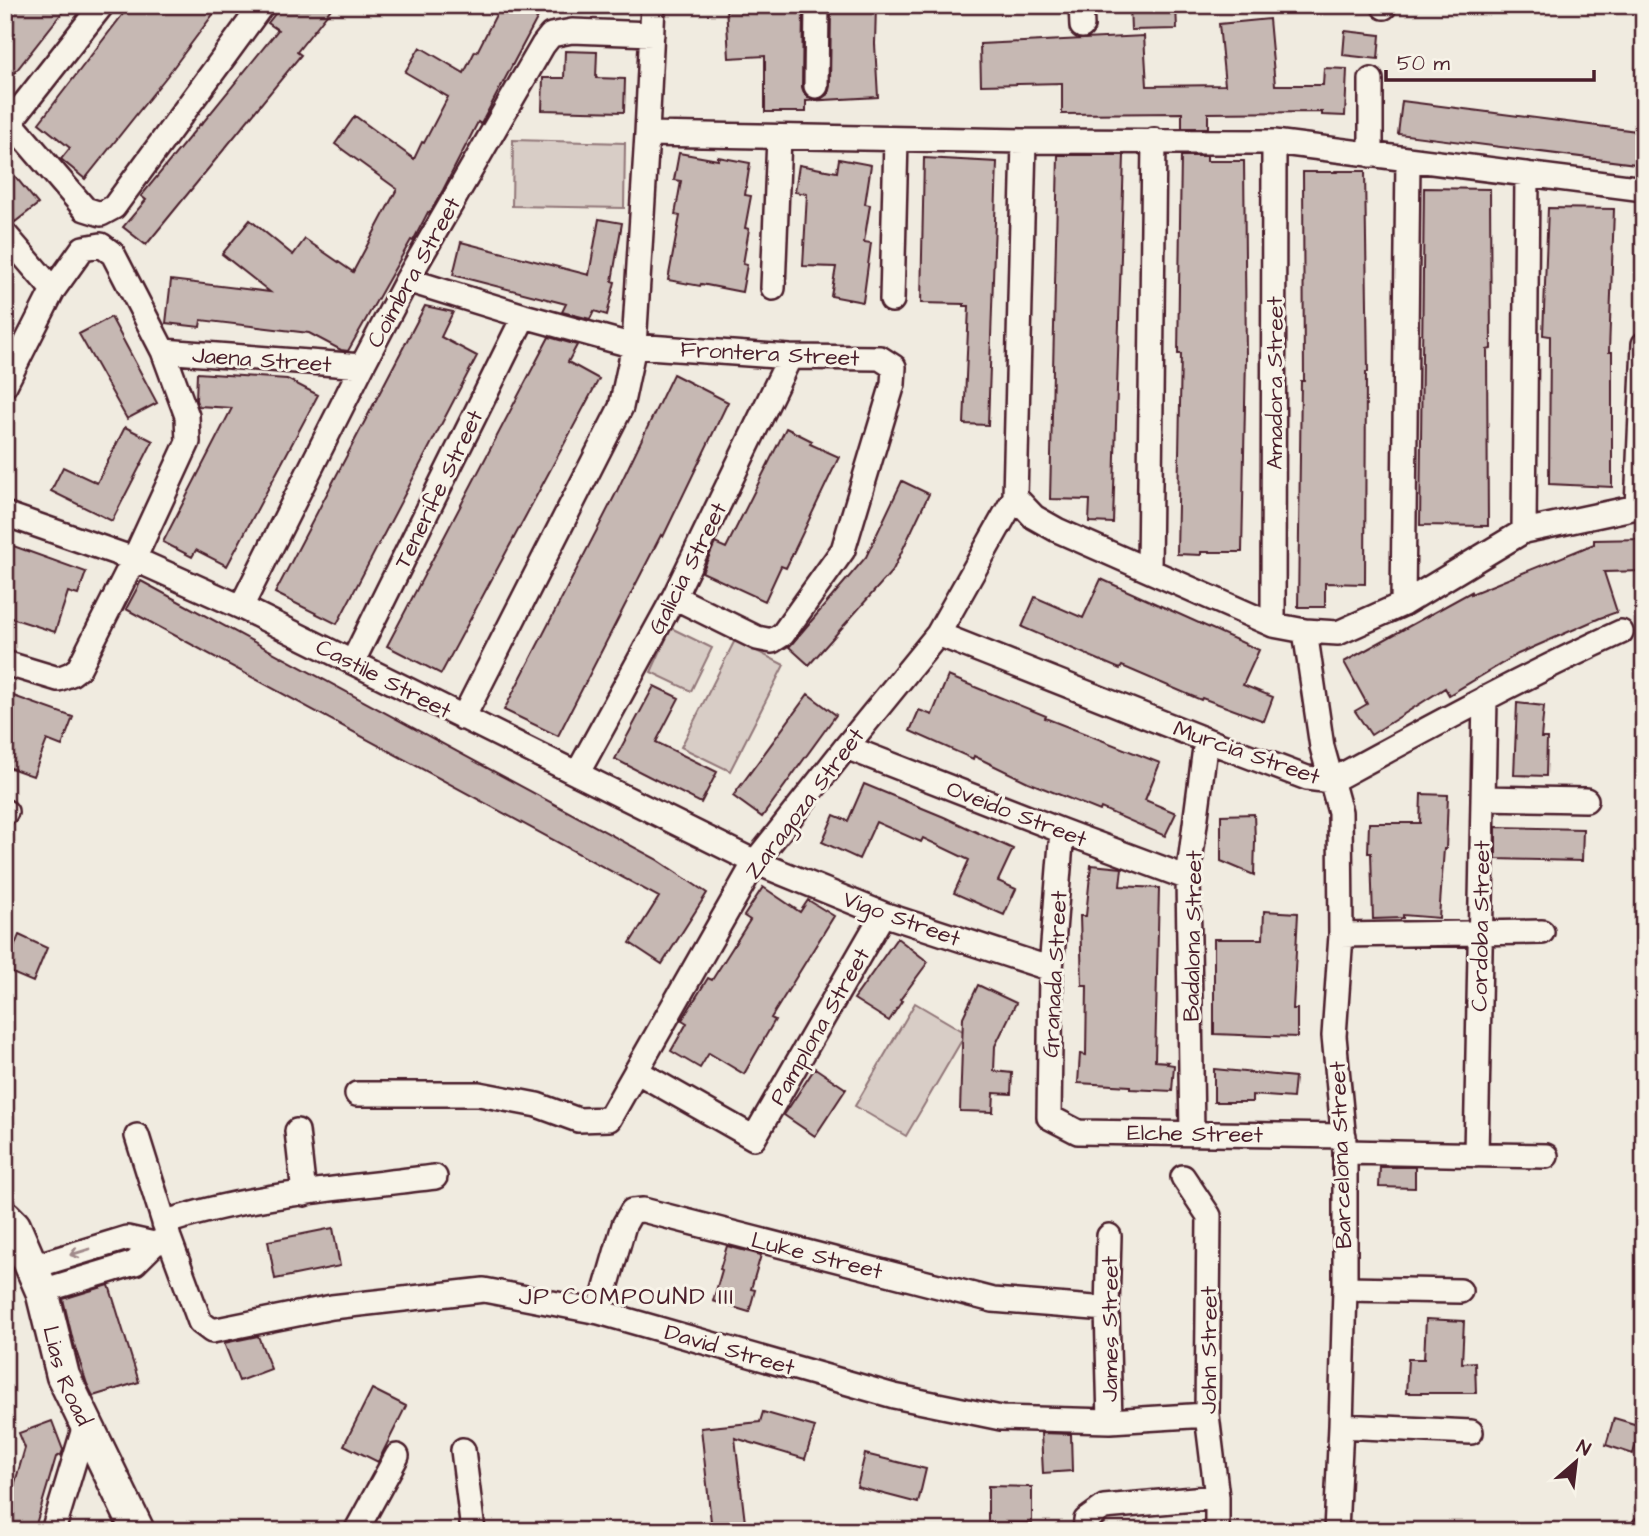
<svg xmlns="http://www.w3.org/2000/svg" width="1649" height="1536" font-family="'Architects Daughter',sans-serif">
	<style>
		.green { fill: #d8cdc6; stroke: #917678; stroke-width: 2 }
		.building { fill: #c6b8b3; stroke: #4a1f2b; stroke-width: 2 }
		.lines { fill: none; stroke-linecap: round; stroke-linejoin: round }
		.street-casing { stroke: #4a1f2b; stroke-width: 28 }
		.secondary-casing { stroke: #4a1f2b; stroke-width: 37 }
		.street { stroke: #f7f3e8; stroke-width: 23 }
		.secondary { stroke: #f7f3e8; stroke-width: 32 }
		.oneway { stroke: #a0898a }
		.labels { text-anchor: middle; stroke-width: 6; stroke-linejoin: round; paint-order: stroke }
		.street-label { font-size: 23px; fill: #4a1f2b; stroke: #f7f3e8 }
		.neighbourhood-label { font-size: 24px; letter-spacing: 2px; fill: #4a1f2b; stroke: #f7f3e8 }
	</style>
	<rect width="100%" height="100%" fill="#f0ebe0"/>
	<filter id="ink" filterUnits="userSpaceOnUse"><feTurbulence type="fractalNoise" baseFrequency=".0143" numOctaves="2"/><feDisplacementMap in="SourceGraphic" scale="14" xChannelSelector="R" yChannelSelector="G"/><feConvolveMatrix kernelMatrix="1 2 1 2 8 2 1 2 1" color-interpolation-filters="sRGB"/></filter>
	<g filter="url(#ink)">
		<!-- green -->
		<path class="green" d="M 513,140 L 625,143 L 624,208 L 512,206 Z
			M 671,628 L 712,648 L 691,691 L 651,672 Z
			M 735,640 L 784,665 L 730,771 L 681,747 Z
			M 915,1003 L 966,1033 L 906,1136 L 855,1106 Z"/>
		<!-- building -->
		<path class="building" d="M 5,5 L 68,5 L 5,85 Z
			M 130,5 L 220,5 L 167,76 L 85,179 L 61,159 L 70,148 L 39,123 Z
			M 282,5 L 334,5 L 297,52 L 301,55 L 146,245 L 123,227 L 146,200 L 141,196 L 200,124 L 201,125 L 278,30 L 268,23 Z
			M 501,5 L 525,5 L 540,13 L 481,124 L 478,122 L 443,190 L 430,213 L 428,212 L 413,241 L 411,240 L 348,351 L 341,350 L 309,333 L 201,320 L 200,327 L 166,323 L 171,280 L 270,292 L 222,254 L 250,220 L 293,255 L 305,239 L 353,272 L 397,189 L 335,144 L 355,116 L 414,159 L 422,142 L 424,143 L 448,97 L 405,72 L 420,47 L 464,73 L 475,51 L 477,52 Z
			M 726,5 L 759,5 L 759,9 L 803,7 L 802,87 L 804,93 L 808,98 L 817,100 L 822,98 L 828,94 L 830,86 L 831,6 L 876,5 L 875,44 L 878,97 L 806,101 L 806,112 L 765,112 L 765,56 L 729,58 Z
			M 1130,5 L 1176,5 L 1177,29 L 1131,30 Z
			M 1269,19 L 1275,85 L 1323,85 L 1324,68 L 1347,69 L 1345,116 L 1322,115 L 1322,112 L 1208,113 L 1208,128 L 1182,128 L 1182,113 L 1062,114 L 1062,83 L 981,85 L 980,44 L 1144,36 L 1147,86 L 1225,85 L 1219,24 Z
			M 1345,31 L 1380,35 L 1378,59 L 1343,55 Z
			M 565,51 L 597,52 L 596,78 L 625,79 L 624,112 L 542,110 L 543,78 L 564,78 Z
			M 1402,101 L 1644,132 L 1644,165 L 1398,134 Z
			M 679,153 L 718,160 L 718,157 L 750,163 L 745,195 L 751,196 L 745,228 L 749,229 L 743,264 L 747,265 L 742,292 L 701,284 L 700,286 L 668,280 L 680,216 L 675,215 L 681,181 L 674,180 Z
			M 1058,155 L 1124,155 L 1113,523 L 1089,522 L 1090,500 L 1050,499 Z
			M 1181,156 L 1207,156 L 1207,161 L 1244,161 L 1246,356 L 1242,552 L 1201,552 L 1201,555 L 1177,554 L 1181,354 L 1178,354 Z
			M 924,158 L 997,162 L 988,425 L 964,424 L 969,306 L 964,306 L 964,304 L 921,303 Z
			M 839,159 L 871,165 L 865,204 L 870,205 L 864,242 L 871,243 L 863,302 L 831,296 L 836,267 L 803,266 L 807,194 L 795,192 L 799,165 L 837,172 Z
			M 5,164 L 38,204 L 15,222 L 5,210 Z
			M 1336,171 L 1365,171 L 1368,372 L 1366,372 L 1365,584 L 1325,583 L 1325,607 L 1298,607 L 1301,381 L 1304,381 L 1303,172 L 1337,172 Z
			M 1424,188 L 1490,189 L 1491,349 L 1487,350 L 1488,526 L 1420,525 Z
			M 1548,208 L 1614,209 L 1609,352 L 1612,352 L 1612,487 L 1549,484 L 1550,336 L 1543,335 Z
			M 599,219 L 622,223 L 612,281 L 615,282 L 607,315 L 594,311 L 590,319 L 562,312 L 566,304 L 453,275 L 461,242 L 589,275 Z
			M 425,306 L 453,312 L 441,337 L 477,356 L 337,624 L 275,593 Z
			M 111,317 L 157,403 L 127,419 L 79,334 Z
			M 549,337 L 577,345 L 568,362 L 599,379 L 441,674 L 387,646 Z
			M 197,373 L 287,379 L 318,395 L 227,566 L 196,550 L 192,557 L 163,542 L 232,408 L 198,406 L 196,400 Z
			M 673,374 L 728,402 L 663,537 L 661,535 L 558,736 L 504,710 L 615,495 Z
			M 125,427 L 153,441 L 112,521 L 51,491 L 63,467 L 97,483 Z
			M 786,428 L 812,441 L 810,444 L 839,457 L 786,568 L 781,566 L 765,601 L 702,572 L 715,543 L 726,548 Z
			M 902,481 L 929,494 L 893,570 L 809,665 L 789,647 L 866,557 Z
			M 1644,539 L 1644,571 L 1604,572 L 1617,612 L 1600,618 L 1518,654 L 1449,695 L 1445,688 L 1371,735 L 1355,711 L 1367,704 L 1344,662 L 1471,592 L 1471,594 L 1594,544 L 1594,540 Z
			M 5,543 L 86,572 L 78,595 L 68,592 L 55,632 L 5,616 Z
			M 1101,579 L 1259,650 L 1243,685 L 1273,697 L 1264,721 L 1202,698 L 1201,700 L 1122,666 L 1120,669 L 1022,627 L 1035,597 L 1083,618 Z
			M 141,581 L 656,859 L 707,893 L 662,964 L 630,943 L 659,897 L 126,609 Z
			M 948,676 L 1046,716 L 1045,718 L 1160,763 L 1145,800 L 1176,813 L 1165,836 L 1101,808 L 1100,811 L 1028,782 L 974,756 L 973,759 L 910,731 L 919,710 L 932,715 Z
			M 654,686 L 679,698 L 656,742 L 717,772 L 701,803 L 615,759 Z
			M 5,693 L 73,717 L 62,746 L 47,740 L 33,776 L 5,766 Z
			M 808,694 L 836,715 L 762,817 L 733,796 Z
			M 1517,703 L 1544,706 L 1541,738 L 1547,738 L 1546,776 L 1514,775 Z
			M 864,784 L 944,817 L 1013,849 L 998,881 L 1016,889 L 1004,915 L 954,893 L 969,860 L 923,838 L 921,842 L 876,822 L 859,859 L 822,842 L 834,815 L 848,821 Z
			M 1421,794 L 1448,795 L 1446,849 L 1444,849 L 1439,918 L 1403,915 L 1403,918 L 1373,919 L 1371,853 L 1368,853 L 1369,823 L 1420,823 Z
			M 1254,814 L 1255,841 L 1254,875 L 1221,861 L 1221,815 Z
			M 1496,827 L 1583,829 L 1582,861 L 1496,859 Z
			M 1091,865 L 1122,868 L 1120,886 L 1159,888 L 1155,1061 L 1168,1062 L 1167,1064 L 1174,1065 L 1172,1091 L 1130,1089 L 1130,1086 L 1078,1083 L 1080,1054 L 1086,1055 L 1087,985 L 1082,985 L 1080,916 L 1086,916 Z
			M 763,887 L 800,912 L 808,900 L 834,916 L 771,1018 L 775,1020 L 744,1074 L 709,1053 L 700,1068 L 671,1051 L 687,1023 L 682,1020 L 708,978 L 712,980 L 750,920 L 744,916 Z
			M 1264,911 L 1298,913 L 1293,1009 L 1297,1009 L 1297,1037 L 1214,1034 L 1214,939 L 1263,939 Z
			M 19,935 L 47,948 L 33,982 L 5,970 Z
			M 897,938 L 928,962 L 900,1000 L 902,1001 L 889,1021 L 854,999 Z
			M 978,985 L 1016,1003 L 995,1046 L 994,1071 L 1012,1073 L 1011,1094 L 994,1093 L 993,1112 L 960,1111 L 963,1017 Z
			M 815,1068 L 846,1089 L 815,1136 L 784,1115 Z
			M 1214,1069 L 1295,1077 L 1293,1098 L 1252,1095 L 1252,1102 L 1214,1102 Z
			M 1380,1167 L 1415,1167 L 1415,1188 L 1379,1187 Z
			M 333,1228 L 340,1266 L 275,1279 L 268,1241 Z
			M 727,1246 L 761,1255 L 751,1289 L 755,1290 L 749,1312 L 713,1301 L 722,1270 L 720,1269 Z
			M 109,1285 L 139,1382 L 93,1396 L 87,1384 L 73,1341 L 63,1299 Z
			M 1426,1319 L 1464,1321 L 1462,1363 L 1475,1362 L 1476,1393 L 1406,1393 L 1408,1359 L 1424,1359 Z
			M 258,1336 L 271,1369 L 239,1381 L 224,1343 Z
			M 372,1389 L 406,1406 L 378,1462 L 344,1445 Z
			M 763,1412 L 815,1427 L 805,1459 L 735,1438 L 746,1531 L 712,1531 L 701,1428 L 760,1422 Z
			M 1614,1418 L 1641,1426 L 1633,1454 L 1606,1445 Z
			M 52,1421 L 63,1450 L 61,1455 L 56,1457 L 34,1531 L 16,1531 L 5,1528 L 5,1517 L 25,1448 L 19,1433 Z
			M 1041,1433 L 1071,1434 L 1072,1471 L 1043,1473 Z
			M 865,1454 L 926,1469 L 918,1503 L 857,1487 Z
			M 988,1486 L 1032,1487 L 1032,1523 L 988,1523 Z"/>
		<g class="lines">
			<!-- street casing -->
			<g class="street-casing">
				<path id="street" d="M 1081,5 L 1082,26
					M 1384,7 L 1384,5
					M 816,86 L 817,5
					M 5,116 L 85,209 L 101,214 L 114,207 L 262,5
					M 10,122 L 102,5
					M 647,134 L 1024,141 L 1274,142 L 1644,189
					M 1024,141 L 1015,497 L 1034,517 L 1057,530 L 1273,625 L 1305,631 L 1338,633 L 1403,604 L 1524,531 L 1637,507 L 1644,507
					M 1371,155 L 1371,80
					M 5,234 L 53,290
					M 407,280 L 524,316 L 634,346 L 790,357 L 880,358 L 894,367 L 893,384 L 843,550 L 783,634 L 772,641 L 757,638 L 674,597
					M 773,288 L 779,137
					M 892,300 L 896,139
					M 163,351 L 362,366
					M 5,385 L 53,290 L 83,248 L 101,245 L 113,254 L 163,351 L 187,416 L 188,442 L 134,559 L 79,668 L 71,674 L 58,679 L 5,663
					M 1637,507 L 1644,344
					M 5,514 L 134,559 L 241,607 L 755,862 L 883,914 L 1051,969
					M 1524,531 L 1527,174
					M 1149,570 L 1154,140
					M 1403,604 L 1408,159
					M 241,607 L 362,366 L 407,280 L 543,45 L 551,35 L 572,31 L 652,34
					M 1273,625 L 1274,142
					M 1305,631 L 1322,747 L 1340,812 L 1341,935 L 1334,1036 L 1345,1152 L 1345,1289 L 1341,1426 L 1336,1531
					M 938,634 L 1206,740 L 1307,778 L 1331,781 C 1427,729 1522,677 1621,632
					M 353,661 L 524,316
					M 463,718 L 621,407 L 634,346 L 647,134 L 653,5
					M 846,747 L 1062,831 L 1188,878
					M 577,774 L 674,597 L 790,357
					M 1483,798 L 1586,800
					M 5,812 L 6,812
					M 1062,831 L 1051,969 L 1049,1117 L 1078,1132 L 1344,1136
					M 1341,935 L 1542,932
					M 636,1071 L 754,1138 L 883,914
					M 357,1094 L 479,1094 L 537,1105 L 578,1120 L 609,1119 L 755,862 L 846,747 L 938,634 L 1015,497
					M 297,1131 L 304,1194
					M 1192,1133 L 1188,878 L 1206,740
					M 137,1136 L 169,1238 L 200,1322 L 212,1331 L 332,1307 L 484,1290 L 599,1312 L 894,1396 L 1001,1418 L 1110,1421 L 1207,1415
					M 1345,1152 L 1546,1156
					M 1476,1155 L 1485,698
					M 1183,1177 L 1209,1216 L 1207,1415 L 1217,1497 L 1217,1531
					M 164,1223 C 249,1194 346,1188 435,1177
					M 1109,1236 L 1107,1309 L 1110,1421
					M 32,1267 L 127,1238 L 154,1244
					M 1345,1289 L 1460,1291
					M 42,1291 L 135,1263 L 154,1244 L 169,1238
					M 599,1312 L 624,1225 L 632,1211 L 643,1210 L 993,1300 L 1107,1309
					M 1341,1426 L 1471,1432
					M 463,1450 L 473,1531
					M 53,1531 L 86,1422
					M 356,1531 L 397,1456
					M 1085,1531 L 1086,1520 L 1104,1507 L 1217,1497
					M 1643,1531 L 1644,1528"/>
			</g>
			<!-- secondary casing -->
			<g class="secondary-casing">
				<g id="secondary">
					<path id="s1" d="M 5,1217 L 14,1226 L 42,1291 L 63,1376 L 138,1531"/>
				</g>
			</g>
			<!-- street -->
			<use href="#street" class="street"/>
			<!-- secondary -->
			<use href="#secondary" class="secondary"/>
		</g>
		<!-- one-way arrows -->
		<defs><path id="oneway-shaft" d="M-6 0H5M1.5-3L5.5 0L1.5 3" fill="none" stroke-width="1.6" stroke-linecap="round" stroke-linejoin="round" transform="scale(1.75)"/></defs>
		<use class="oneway" href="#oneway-shaft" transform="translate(80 1252) rotate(163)"/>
	</g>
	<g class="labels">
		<!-- street labels -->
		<g class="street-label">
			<text transform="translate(413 272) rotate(-61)" y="8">Coimbra Street</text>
			<text transform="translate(770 353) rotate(3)" y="8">Frontera Street</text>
			<text transform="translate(262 359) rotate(4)" y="8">Jaena Street</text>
			<text transform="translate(1274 383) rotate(-90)" y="8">Amadora Street</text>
			<text transform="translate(438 489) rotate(-64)" y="8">Tenerife Street</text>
			<text transform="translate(687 568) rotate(-63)" y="8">Galicia Street</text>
			<text transform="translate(384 678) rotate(27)" y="8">Castile Street</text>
			<text transform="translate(1247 752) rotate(19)" y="8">Murcia Street</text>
			<text transform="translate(804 803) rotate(-53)" y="8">Zaragoza Street</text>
			<text transform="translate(1017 813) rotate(21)" y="8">Oveido Street</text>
			<text transform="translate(902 918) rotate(20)" y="8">Vigo Street</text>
			<text transform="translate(1480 926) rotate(-89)" y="8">Cordoba Street</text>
			<text transform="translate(1192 936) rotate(-89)" y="8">Badalona Street</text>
			<text transform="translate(1054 974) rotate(-87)" y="8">Granada Street</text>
			<text transform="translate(819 1026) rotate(-60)" y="8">Pamplona Street</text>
			<text transform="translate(1195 1133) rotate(1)" y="8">Elche Street</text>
			<text transform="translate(1340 1155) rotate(-92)" y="8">Barcelona Street</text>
			<text transform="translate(817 1255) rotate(14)" y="8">Luke Street</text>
			<text transform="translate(1109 1329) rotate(-90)" y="8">James Street</text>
			<text transform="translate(730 1349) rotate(16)" y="8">David Street</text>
			<text transform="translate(1208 1350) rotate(-90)" y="8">John Street</text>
			<text dy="8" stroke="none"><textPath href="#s1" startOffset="172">Lias Road</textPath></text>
		</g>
		<!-- neighbourhood labels -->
		<g class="neighbourhood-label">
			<text x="627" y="1304">JP COMPOUND III</text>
		</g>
	</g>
	<!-- margin -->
	<rect width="1649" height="1536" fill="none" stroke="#f7f3e8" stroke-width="28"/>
	<rect x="14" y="14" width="1621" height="1508" fill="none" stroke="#4a1f2b" stroke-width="2.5" filter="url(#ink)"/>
	<!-- north arrow -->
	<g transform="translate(1576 1462) rotate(28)" stroke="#f7f3e8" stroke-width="5" paint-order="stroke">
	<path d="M0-5L12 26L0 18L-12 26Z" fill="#4a1f2b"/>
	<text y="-10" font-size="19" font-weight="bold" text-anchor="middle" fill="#4a1f2b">N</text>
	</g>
	<!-- scale -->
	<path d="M1386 70v10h208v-10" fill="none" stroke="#4a1f2b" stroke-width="3.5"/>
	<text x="1397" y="70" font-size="21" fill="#4a1f2b" stroke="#f7f3e8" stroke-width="5" paint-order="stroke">50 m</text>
</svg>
